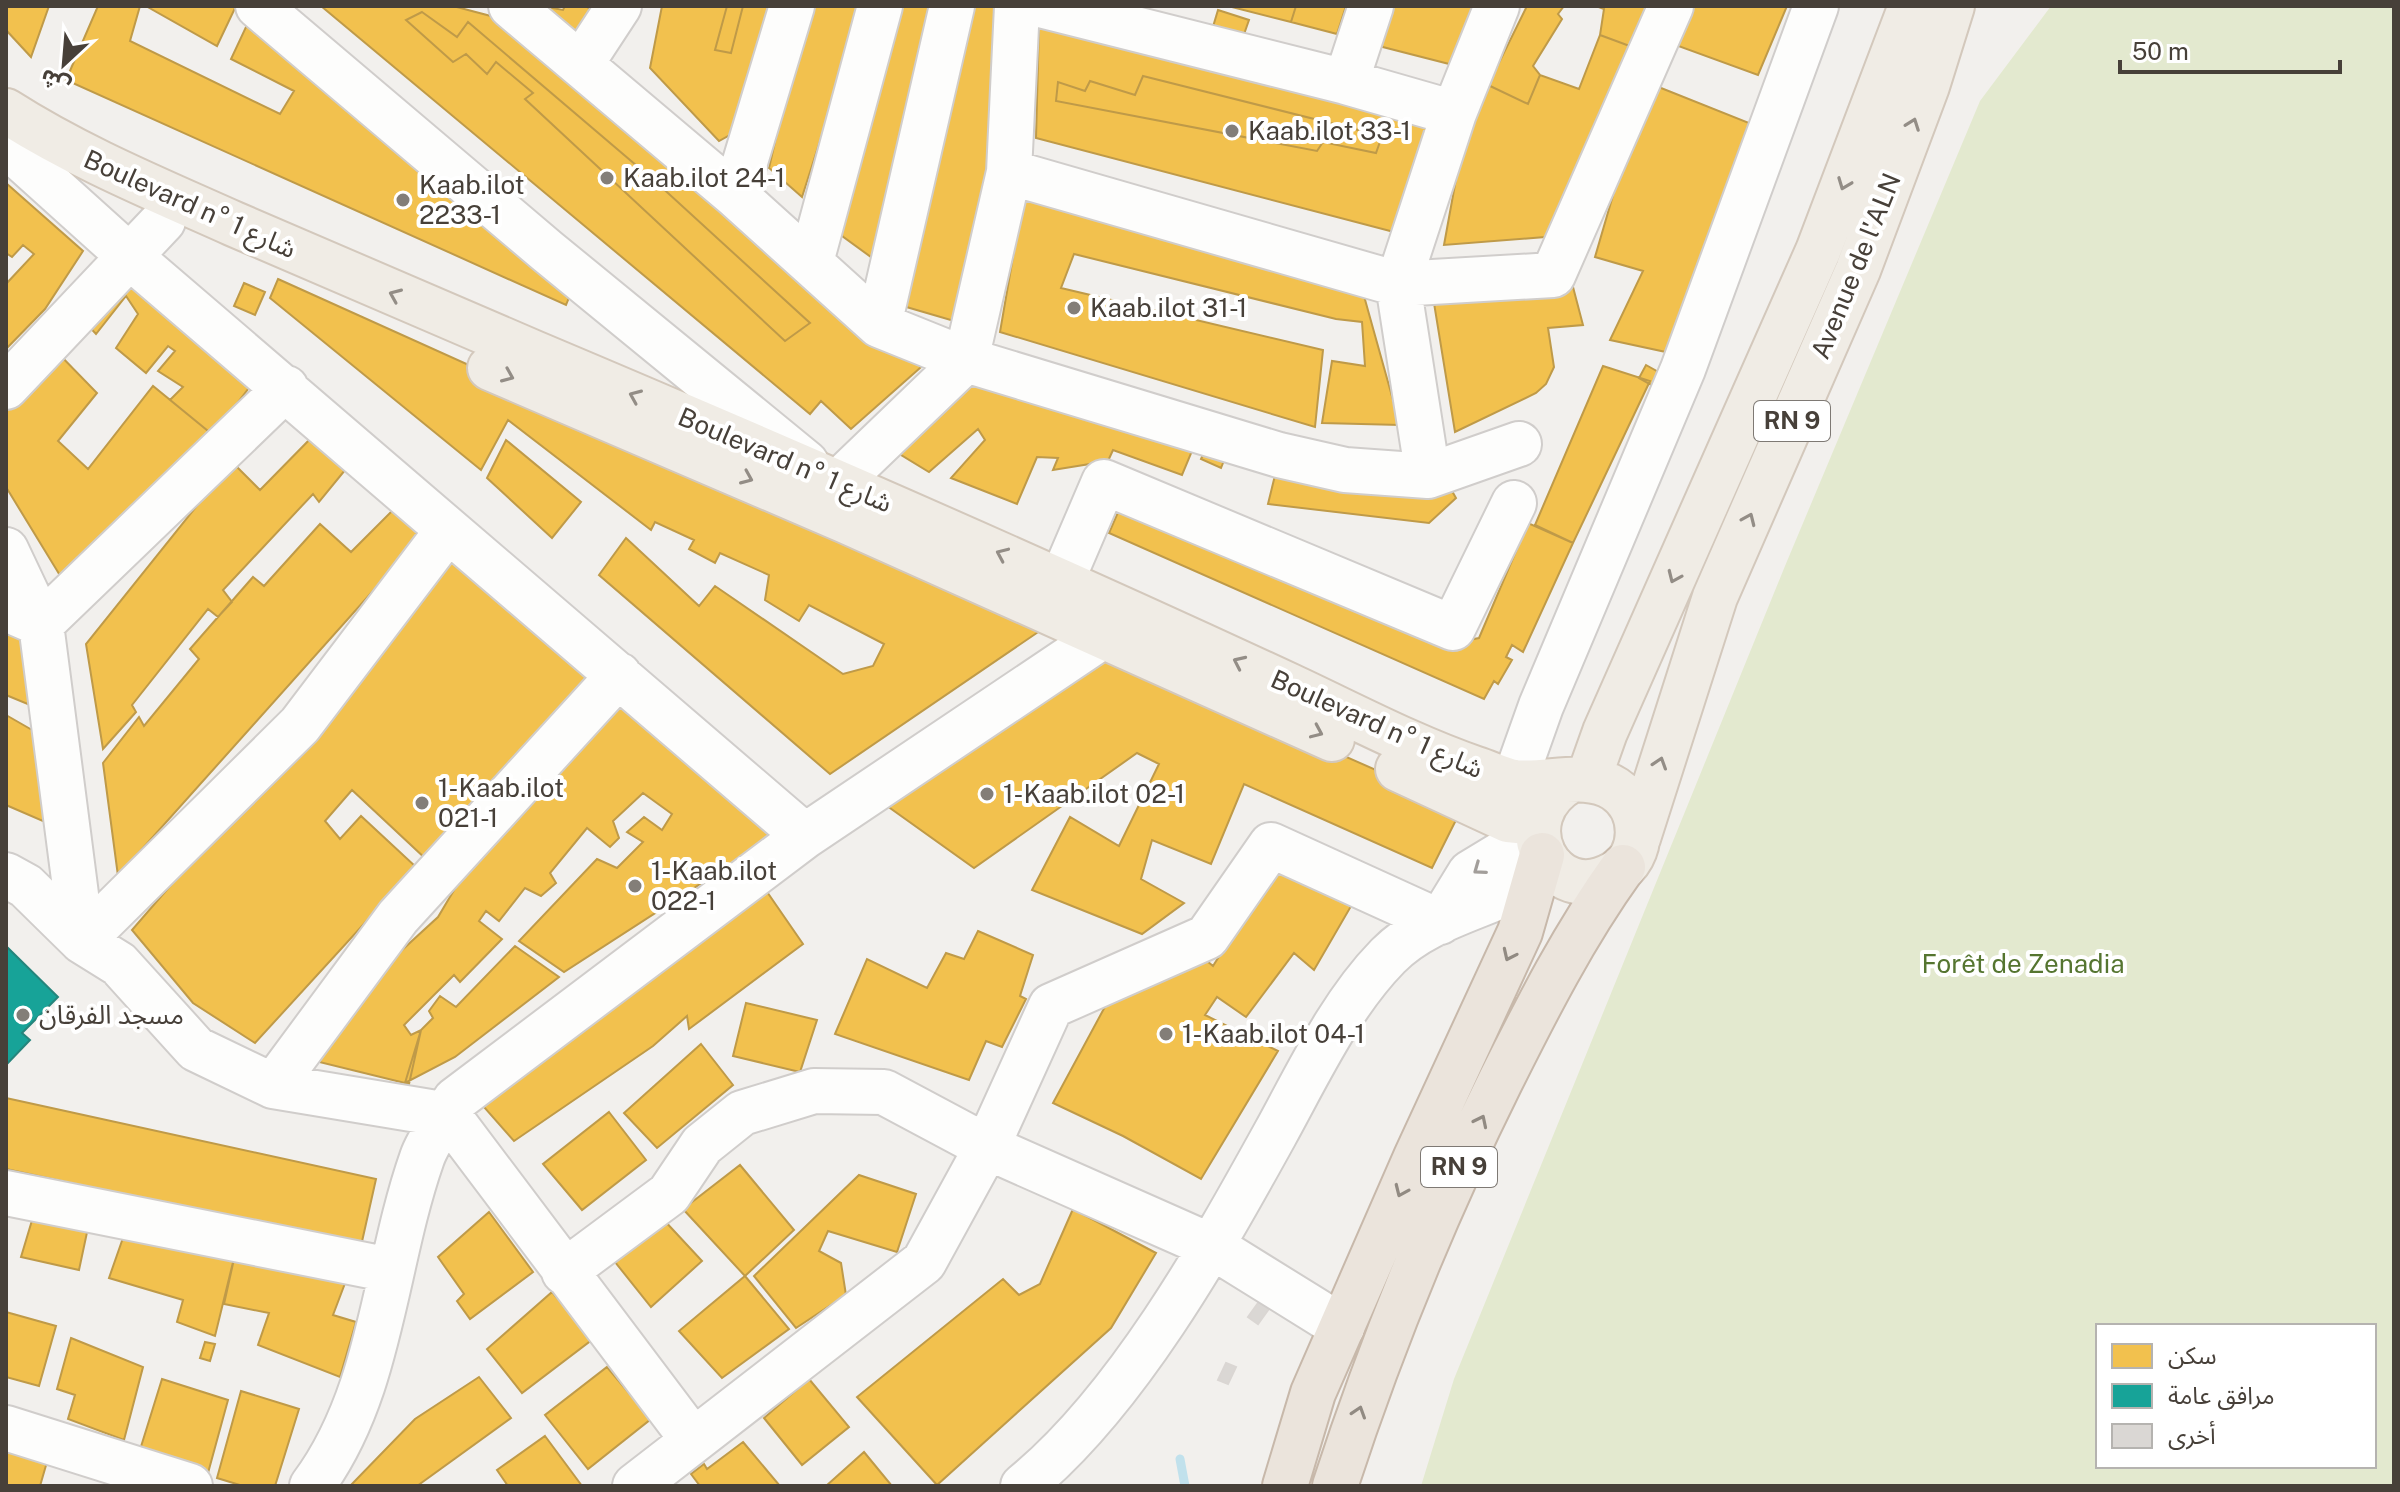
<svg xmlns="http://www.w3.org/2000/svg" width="2400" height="1492" viewBox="0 0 2400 1492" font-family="'Public Sans','Noto Sans Arabic',sans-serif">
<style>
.green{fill:#e3e9cf;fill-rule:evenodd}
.homes{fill:#f2c14e;stroke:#bf9a48;stroke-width:2}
.public{fill:#17a398;stroke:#25857c;stroke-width:2}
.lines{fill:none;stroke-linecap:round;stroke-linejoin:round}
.stream{stroke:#c1e1ec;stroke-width:9}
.building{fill:#dad7d4;stroke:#dad6d3;stroke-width:2}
.minor-casing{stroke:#d0cdcb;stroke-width:48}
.major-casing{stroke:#d3c8bc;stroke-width:48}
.highway-casing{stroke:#c7b8aa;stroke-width:48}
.minor{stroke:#fdfdfc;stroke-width:44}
.major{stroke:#f0ece5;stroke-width:44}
.highway{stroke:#ebe4dc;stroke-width:44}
.oneway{stroke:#938d86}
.oneway2{stroke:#a29e9a}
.oneway3{stroke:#918a82}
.poi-dot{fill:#837e78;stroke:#fff;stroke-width:3}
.labels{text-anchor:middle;stroke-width:8;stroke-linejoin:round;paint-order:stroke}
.shield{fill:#fff;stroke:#7e7974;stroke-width:2}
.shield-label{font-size:24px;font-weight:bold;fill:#474039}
.poi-label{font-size:26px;fill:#474039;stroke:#fff;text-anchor:start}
.street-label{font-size:26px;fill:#474039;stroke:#fff}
.park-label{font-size:26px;fill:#557530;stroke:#fff}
</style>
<rect width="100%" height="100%" fill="#f2f0ed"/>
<path class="green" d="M2051,6H2394V1486H1421L1454,1379L1785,566L1980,101ZM2098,1326H2374V1466H2098Z"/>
<path class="homes" d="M6,6H49L31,57L6,30Z
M98,6H140L130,41L280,114L294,91L231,59L253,12L574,285L566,305L66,80Z
M146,6H236L217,46Z
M321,6H453L502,19L929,360L851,429L821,401L810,414Z
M542,6L563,10L565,6H585L603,16L589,41L558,24Z
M662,6H777L737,131L719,141L650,68Z
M727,6H743L731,53L715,50Z
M806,6H859L838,85L802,197L769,168Z
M891,6H939L875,260L838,233Z
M971,6H1001L997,169L961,323L903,306Z
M1228,6H1296L1291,22Z
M1296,6H1346L1337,34L1291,22Z
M1384,6H1480L1457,66L1371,44Z
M1527,6H1564L1558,14L1562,19L1533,66L1540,75L1528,104L1488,85Z
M1596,6H1654L1635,48L1600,35L1604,9Z
M1682,6H1787L1758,75L1670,43Z
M1218,10L1249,20L1242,40L1212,30Z
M422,12L457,37L468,22L657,183L810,323L785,341L525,99L533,93L496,62L487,74L466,54L453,62L406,20Z
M1039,25L1430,123L1394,232L1036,138Z
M1600,35L1635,48L1545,237L1444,245L1462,146L1488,85L1528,104L1540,75L1579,89Z
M1143,76L1382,136L1376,153L1323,142L1317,151L1056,101L1058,82L1085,91L1090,81L1135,95Z
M1646,82L1749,123L1666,352L1610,340L1643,271L1595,257Z
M6,183L83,251L45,309L6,349V284L34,254L23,245L12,257L6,253Z
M1024,193L1364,296L1400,425L1322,423L1332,361L1365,366L1362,322L1336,319L1074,254L1061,288L1323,350L1315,427L1000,332Z
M129,266L258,376L213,435L170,400L183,387L158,371L175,351L168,346L146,373L116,348L138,314L126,296L96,334L82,319Z
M278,279L1047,626L830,774L599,575L626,538L699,606L715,586L843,674L873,666L884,644L809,605L799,621L765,600L769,575L720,553L715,563L689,549L694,540L655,522L651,530L508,420L481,470L270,298Z
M244,283L265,292L255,315L234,306Z
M1573,287L1583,325L1548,328L1554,367L1546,384L1536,393L1455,432L1433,297Z
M54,349L97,393L58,441L88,469L153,386L213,435L64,582L6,487V407Z
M1646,365L1669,378L1662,391L1639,378Z
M1603,366L1650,381L1573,543L1535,525Z
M972,376L1197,439L1182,475L1113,450L1108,461L1053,470L1058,458L1037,457L1017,504L951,478L985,440L978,429L929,472L893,450Z
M317,432L350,464L319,502L313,494L223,590L232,602L218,617L208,609L132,705L136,712L103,749L86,644L232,462L260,490Z
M506,440L581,502L552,538L487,478Z
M1208,444L1227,453L1221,468L1201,459Z
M1278,463L1448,484L1456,498L1429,523L1268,504Z
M1122,503L1452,643L1479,638L1528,523L1573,543L1523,652L1512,645L1506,657L1512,660L1498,684L1494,681L1484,699L1109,533Z
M397,506L423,535L118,876L103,763L139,717L144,726L199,659L190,649L253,577L264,586L320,524L351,552Z
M455,557L599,672L427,860L352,790L325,821L340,839L361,816L416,867L255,1043L193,1003L132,930Z
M6,623L27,632L30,705L6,695Z
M1104,650L1462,808L1432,868L1244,784L1211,864L1152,840L1141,879L1184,903L1142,934L1032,890L1070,817L1119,846L1159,764L1137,753L974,868L883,803Z
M623,692L779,833L564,972L519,941L597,859L617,868L643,842L627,832L644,817L662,830L672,814L643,793L613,821L619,838L610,847L587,828L550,873L556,883L541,896L525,888L499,921L486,911L479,921L502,939L460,982L454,975L404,1025L411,1035L421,1030L409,1084L307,1059L401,951L438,917L460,880Z
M6,715L46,738L52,825L6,805Z
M1279,861L1354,901L1314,970L1294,953L1246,1017L1217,997L1205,1015L1278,1051L1201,1179L1123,1136L1053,1103L1114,990L1195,951L1213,966Z
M763,886L803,944L689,1029L687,1016L653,1046L514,1141L476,1098Z
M978,931L1033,955L1020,996L1026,999L1002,1047L986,1041L969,1080L835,1034L867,959L927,988L946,953L964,959Z
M515,946L559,977L455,1057L405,1083L421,1030L433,1018L429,1011L440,996L456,1007Z
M746,1003L817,1020L800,1072L733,1056Z
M701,1044L733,1085L657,1148L624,1113Z
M6,1098L376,1179L361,1246L6,1169Z
M609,1112L646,1160L582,1210L543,1164Z
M740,1165L794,1230L745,1276L683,1209Z
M859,1175L916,1194L897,1252L828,1231L819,1251L841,1263L846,1295L796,1328L754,1276Z
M1073,1209L1156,1253L1111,1328L937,1485L857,1397L1003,1279L1019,1295L1040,1284Z
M489,1212L533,1272L470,1319L457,1301L464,1294L438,1257Z
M33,1217L89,1223L79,1270L21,1257Z
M662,1218L702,1261L651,1307L611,1257Z
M124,1235L236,1250L215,1336L177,1322L183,1300L109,1278Z
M236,1250L347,1278L333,1315L356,1322L340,1377L258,1345L269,1313L224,1304Z
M745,1276L789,1329L722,1378L679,1331Z
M552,1292L593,1339L522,1393L487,1349Z
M6,1312L56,1326L39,1386L6,1377Z
M71,1338L143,1367L124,1440L68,1419L75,1395L57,1389Z
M205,1342L215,1344L210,1361L200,1358Z
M607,1367L651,1419L588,1469L545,1415Z
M479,1377L511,1418L417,1486H350L415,1419Z
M162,1379L228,1400L208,1473L139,1453Z
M809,1379L849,1427L802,1465L764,1418Z
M241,1391L299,1409L275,1486H243L217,1478Z
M545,1436L582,1486H508L497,1470Z
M6,1442L49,1455L40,1486H6Z
M743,1442L780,1486H700L691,1474L704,1464L707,1469Z
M864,1452L892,1486H826Z"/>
<path class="public" d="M6,946L58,997L22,1033L30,1040L6,1065Z"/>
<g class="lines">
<path class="stream" d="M1180,1459L1185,1486"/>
</g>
<path class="building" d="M1261,1299L1271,1306L1258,1324L1248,1317Z
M1226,1363L1236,1367L1228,1384L1218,1380Z"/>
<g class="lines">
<g class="minor-casing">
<path id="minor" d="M258,6L547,251L806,463
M511,6L735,195L879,325L966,360L1279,455L1345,470L1428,476L1519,444
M1044,6L1346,82L1454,113
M581,64L619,6
M1346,82L1371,6
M6,145L128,255L805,836
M1009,172L1398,284L1553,275L1671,6
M735,195L792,6
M811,262L880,6
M879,325L952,6
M6,387L163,221
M1428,476L1398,284L1454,113L1497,6
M839,482L966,360L1009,172L1017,6
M6,550L41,624L82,941
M1062,580L1104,482L1453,628L1514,503
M18,614L41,624L286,388
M1514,782L1541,706L1683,369L1816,6
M6,875L26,886L82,941L119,964L196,1049L273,1086L448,1115L693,1440
M1440,922L1470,873L1536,833
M82,941L300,725L448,530
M273,1086L398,917L619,675
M6,1193L390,1270
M564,1272L669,1194L702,1145L742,1113L814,1091L884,1092L987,1147L1213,1247L1342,1327
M6,1428L190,1486
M312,1486C382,1392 384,1266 422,1158C429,1138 445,1119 455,1100L805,836L1103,636
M635,1486L924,1262L987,1147L1051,1006L1207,937L1271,845L1440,922
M1023,1486C1126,1402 1211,1250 1275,1134C1308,1074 1340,1005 1388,956C1432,911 1503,905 1553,868"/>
</g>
<g class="major-casing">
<path id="major" d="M6,111C78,157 156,189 234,224C334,268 434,311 534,353C788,460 1040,570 1290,686C1352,715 1412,747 1476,769C1489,773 1502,780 1515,782C1547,786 1586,770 1615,789C1645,809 1646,856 1614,874C1552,910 1503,818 1571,780
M490,368L846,521L1332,739
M1398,769L1508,820L1538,823
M1588,780L1605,732L1818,251L1911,6
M1638,838L1715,597L1858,270L1927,86L1952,6"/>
</g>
<g class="highway-casing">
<path id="highway" d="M1285,1486L1313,1393L1416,1157L1520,932L1542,855
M1335,1486C1380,1348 1435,1213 1500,1082C1537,1008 1574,935 1623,867"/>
</g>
<use href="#minor" class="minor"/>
<use href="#major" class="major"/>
<use href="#highway" class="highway"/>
</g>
<defs><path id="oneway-chevron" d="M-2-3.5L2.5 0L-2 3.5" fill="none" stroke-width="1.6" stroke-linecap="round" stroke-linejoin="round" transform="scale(2)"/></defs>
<g class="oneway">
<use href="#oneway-chevron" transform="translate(1913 124) rotate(-70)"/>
<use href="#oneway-chevron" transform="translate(1844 184) rotate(111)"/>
<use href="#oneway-chevron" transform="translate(395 295) rotate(-157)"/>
<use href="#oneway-chevron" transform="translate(508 376) rotate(23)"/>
<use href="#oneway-chevron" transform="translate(635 396) rotate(-157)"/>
<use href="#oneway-chevron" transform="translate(747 478) rotate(23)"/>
<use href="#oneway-chevron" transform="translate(1749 519) rotate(-66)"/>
<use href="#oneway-chevron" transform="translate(1002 554) rotate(-156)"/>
<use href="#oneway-chevron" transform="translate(1674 577) rotate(114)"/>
<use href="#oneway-chevron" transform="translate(1239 662) rotate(-155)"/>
<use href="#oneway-chevron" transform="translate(1317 732) rotate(24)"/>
<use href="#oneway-chevron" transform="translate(1660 763) rotate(-72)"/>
</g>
<use class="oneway2" href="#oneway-chevron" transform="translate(1479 869) rotate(144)"/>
<g class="oneway3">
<use href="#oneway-chevron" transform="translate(1509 955) rotate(115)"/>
<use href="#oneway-chevron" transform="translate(1481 1121) rotate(-64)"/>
<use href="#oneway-chevron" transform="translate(1401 1191) rotate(114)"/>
<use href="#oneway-chevron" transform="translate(1359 1412) rotate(-72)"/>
</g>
<g class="poi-dot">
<circle cx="1232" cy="131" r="8"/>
<circle cx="607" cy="178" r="8"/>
<circle cx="403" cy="200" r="8"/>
<circle cx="1074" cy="308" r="8"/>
<circle cx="987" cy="794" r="8"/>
<circle cx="422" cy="803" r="8"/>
<circle cx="635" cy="886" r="8"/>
<circle cx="23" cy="1015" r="8"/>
<circle cx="1166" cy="1034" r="8"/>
</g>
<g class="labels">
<g class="shield">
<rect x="1754" y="401" width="76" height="40" rx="6"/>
<rect x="1421" y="1147" width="76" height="40" rx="6"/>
</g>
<g class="shield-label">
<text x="1792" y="429">RN 9</text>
<text x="1459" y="1175">RN 9</text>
</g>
<g class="poi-label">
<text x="1248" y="140">Kaab.ilot 33-1</text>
<text x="623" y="187">Kaab.ilot 24-1</text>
<text x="419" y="194">Kaab.ilot<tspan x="419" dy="30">2233-1</tspan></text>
<text x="1090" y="317">Kaab.ilot 31-1</text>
<text x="438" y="797">1-Kaab.ilot<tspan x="438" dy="30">021-1</tspan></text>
<text x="1003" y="803">1-Kaab.ilot 02-1</text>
<text x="651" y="880">1-Kaab.ilot<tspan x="651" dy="30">022-1</tspan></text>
<text x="39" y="1024">مسجد الفرقان</text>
<text x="1182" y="1043">1-Kaab.ilot 04-1</text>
</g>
<g class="street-label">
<text transform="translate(190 204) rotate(24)" y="9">Boulevard n° شارع 1</text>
<text transform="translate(1856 266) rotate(-68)" y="9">Avenue de l'ALN</text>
<text transform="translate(785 460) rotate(23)" y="9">Boulevard n° شارع 1</text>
<text transform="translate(1377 724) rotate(24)" y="9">Boulevard n° شارع 1</text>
</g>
<g class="park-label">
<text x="2023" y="973">Forêt de Zenadia</text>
</g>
</g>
<rect width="2400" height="1492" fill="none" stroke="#474039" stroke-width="16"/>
<rect x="2096" y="1324" width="280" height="144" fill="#ffffff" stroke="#b5b3b0" stroke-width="2"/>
<rect x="2112" y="1344" width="40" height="24" fill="#f2c14e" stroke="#b5b3b0" stroke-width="2"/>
<text x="2168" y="1364" font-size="24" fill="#474039">سكن</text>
<rect x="2112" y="1384" width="40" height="24" fill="#17a398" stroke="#b5b3b0" stroke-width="2"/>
<text x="2168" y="1404" font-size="24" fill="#474039">مرافق عامة</text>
<rect x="2112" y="1424" width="40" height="24" fill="#dad7d4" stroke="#b5b3b0" stroke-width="2"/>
<text x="2168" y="1444" font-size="24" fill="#474039">أخرى</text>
<g transform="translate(64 64) rotate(206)" stroke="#ffffff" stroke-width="6" paint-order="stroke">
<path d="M0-6L14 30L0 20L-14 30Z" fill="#474039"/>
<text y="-12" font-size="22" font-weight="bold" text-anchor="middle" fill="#474039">ش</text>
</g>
<path d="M2120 60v12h220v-12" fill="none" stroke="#474039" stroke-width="4"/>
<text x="2132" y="60" font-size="24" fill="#474039" stroke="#ffffff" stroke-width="6" paint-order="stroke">50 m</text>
</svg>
